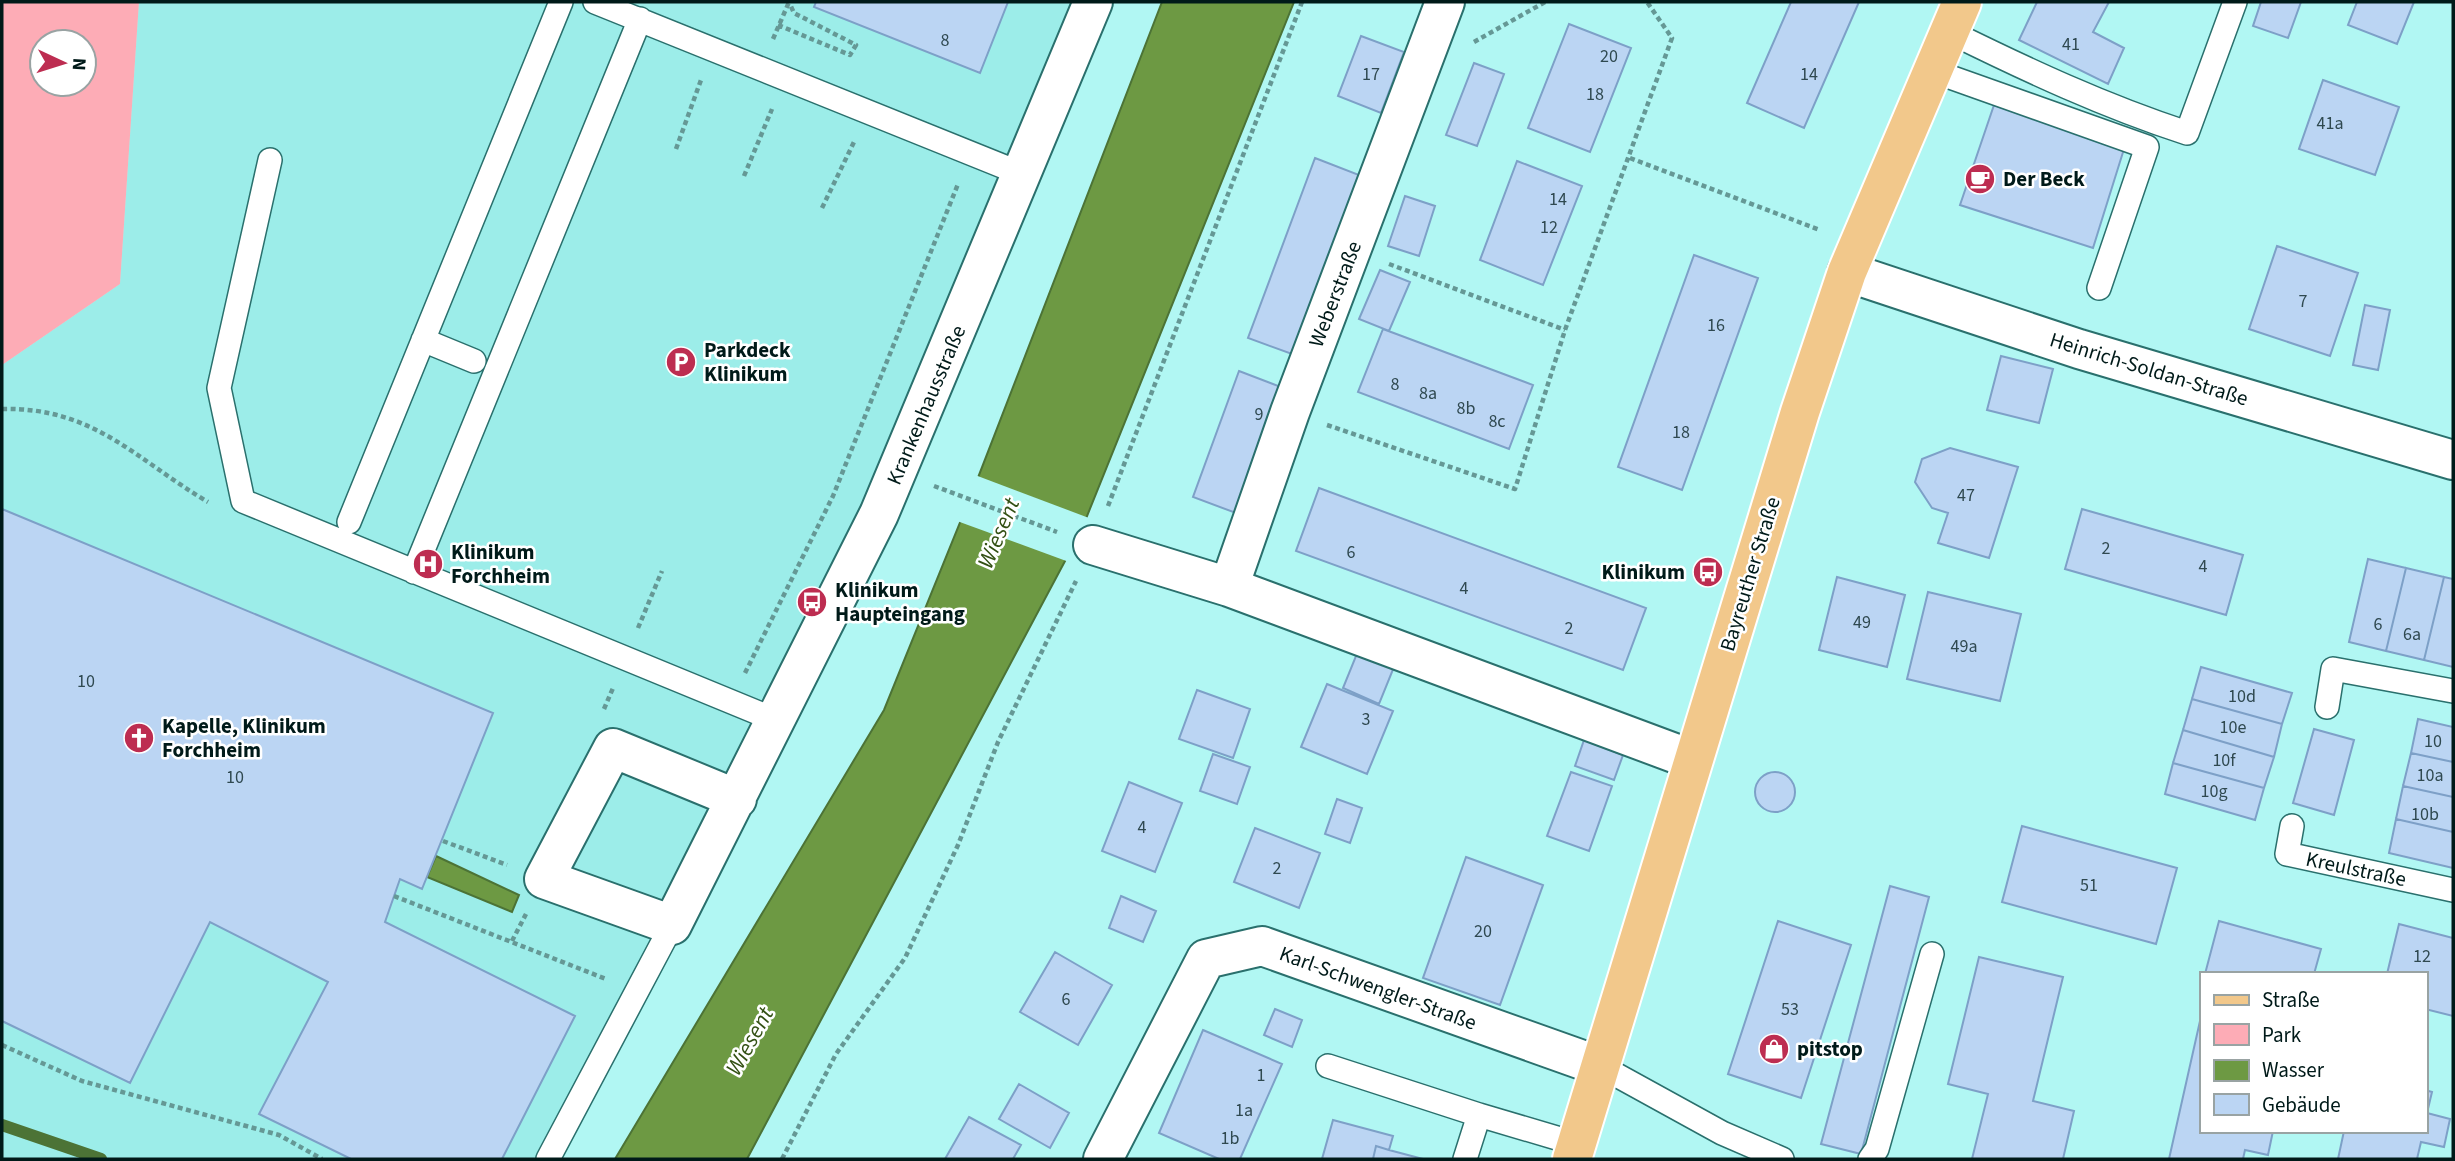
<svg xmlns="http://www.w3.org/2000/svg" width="2455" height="1161" viewBox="0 0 2455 1161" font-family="'Source Sans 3',sans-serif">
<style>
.built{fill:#9cede9}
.green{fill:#fdacb6;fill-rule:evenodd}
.water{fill:#6d9943;stroke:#4c7336;stroke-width:2}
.pier{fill:#b1f7f3}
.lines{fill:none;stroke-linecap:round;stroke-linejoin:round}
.stream{stroke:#4c7336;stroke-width:12}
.building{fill:#bbd5f3;stroke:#7da0c7;stroke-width:2}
.service-casing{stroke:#2a706d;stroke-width:26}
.minor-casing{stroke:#2a706d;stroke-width:42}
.primary-casing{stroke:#fff;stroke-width:42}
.path{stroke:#659895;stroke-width:4.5;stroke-dasharray:5 3.5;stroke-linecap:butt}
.service{stroke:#fff;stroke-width:23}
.minor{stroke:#fff;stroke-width:38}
.primary{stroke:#f2c88b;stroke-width:38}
.labels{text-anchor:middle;stroke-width:5;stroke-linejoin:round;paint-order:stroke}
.number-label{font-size:18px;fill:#2f4950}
.poi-label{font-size:21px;font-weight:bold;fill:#001a19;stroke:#fff;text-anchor:start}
.street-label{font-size:21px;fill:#001a19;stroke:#fff}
.water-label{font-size:23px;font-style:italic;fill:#335014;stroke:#fff}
</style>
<rect width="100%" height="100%" fill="#b1f7f3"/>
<path class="built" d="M139,2H1074L901,440L558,1159H2V365L120,284Z"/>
<path class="green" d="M2,2H139L120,284L2,365ZM42,42H84V84H42Z"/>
<path class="water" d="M1162,2H1294L1081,531L747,1159H615L884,710L974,488Z
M436,856L519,895L512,912L427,877Z"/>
<path class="pier" d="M975,475L1089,518L1069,562L957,521Z"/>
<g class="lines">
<path class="stream" d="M2,1125L101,1159"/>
</g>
<path class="building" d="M816,2H1008L980,73L814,7Z
M1791,2H1859L1804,128L1747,103Z
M2037,2H2109L2093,32L2124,48L2108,84L2019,40Z
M2261,2H2301L2288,38L2253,26Z
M2357,2H2414L2397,44L2348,25Z
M1569,24L1631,48L1590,152L1528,128Z
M1361,36L1404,52L1381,113L1338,96Z
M1474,63L1504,74L1477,146L1446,135Z
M2323,80L2399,107L2375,175L2299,149Z
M1994,105L2124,149L2093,248L1960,205Z
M1315,158L1359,175L1292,354L1248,338Z
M1517,161L1582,186L1543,285L1480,260Z
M1405,196L1435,206L1419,256L1388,246Z
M2277,246L2358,273L2330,356L2249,329Z
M1694,255L1758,278L1682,490L1618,467Z
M1380,270L1410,282L1389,331L1359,319Z
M2365,305L2390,310L2378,370L2353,365Z
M1383,329L1533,385L1509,449L1358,392Z
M2001,356L2053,369L2039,423L1987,410Z
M1239,371L1281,387L1236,513L1193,497Z
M1950,448L2018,467L1989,558L1938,543L1948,513L1932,508L1915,482L1922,459Z
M1319,488L1646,608L1623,670L1296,551Z
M2,509L493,713L422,889L400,879L385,922L575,1016L502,1159H351L259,1114L328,982L210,922L130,1083L2,1021Z
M2082,509L2243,555L2226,615L2065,569Z
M2368,559L2406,568L2386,651L2349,642Z
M2406,568L2444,577L2424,660L2386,651Z
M1837,577L1905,595L1887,667L1819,650Z
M2444,577L2453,579V667L2424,660Z
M1928,592L2021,614L2000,701L1907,679Z
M1358,651L1394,667L1379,704L1343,688Z
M2201,667L2292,693L2282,724L2192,699Z
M1327,684L1393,711L1367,774L1301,747Z
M1197,690L1250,709L1233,758L1179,739Z
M2192,699L2282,724L2274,757L2183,730Z
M2418,719L2453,727V762L2411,753Z
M2314,729L2354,740L2334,815L2293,803Z
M2183,730L2274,757L2264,788L2173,763Z
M1584,740L1623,755L1614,780L1575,766Z
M2411,753L2453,762V797L2403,786Z
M1213,754L1250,767L1237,804L1200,791Z
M2173,763L2264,788L2255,820L2165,794Z
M1755 792a20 20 0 1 1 40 0a20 20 0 1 1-40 0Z
M1571,772L1612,786L1589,851L1547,836Z
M1129,782L1182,803L1155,872L1102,851Z
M2403,786L2453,797V832L2396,819Z
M1337,799L1362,808L1350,843L1325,834Z
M2396,819L2453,832V868L2389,853Z
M2022,826L2177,868L2156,944L2002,902Z
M1255,828L1320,853L1299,908L1234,882Z
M1466,857L1543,885L1500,1005L1423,978Z
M1890,886L1929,897L1861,1154L1821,1144Z
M1121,896L1156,911L1143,942L1109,928Z
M1778,921L1851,945L1801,1098L1728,1074Z
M2219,921L2321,949L2314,974H2205Z
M2399,924L2453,938V1016L2425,1009V974H2387Z
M1055,952L1112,985L1078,1045L1020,1012Z
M1979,957L2063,977L2033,1101L2074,1111L2063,1159H1972L1988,1094L1948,1084Z
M1275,1009L1302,1020L1292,1047L1264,1035Z
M2200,1021L2201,1131H2273L2268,1155L2245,1150L2243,1159H2169Z
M1203,1030L1282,1064L1240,1159H1219L1159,1133Z
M1019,1084L1069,1113L1050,1148L999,1119Z
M2425,1090L2432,1092L2427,1113L2450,1119L2444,1147L2421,1142L2417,1159H2338L2344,1131H2425Z
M969,1117L1021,1145L1013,1159H945Z
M1333,1120L1393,1136L1389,1150L1376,1146L1373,1159H1322Z
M1376,1146L1389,1150L1423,1159H1373Z"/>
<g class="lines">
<g class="service-casing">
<path id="service" d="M595,2L1022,174
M1950,32C2027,70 2104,106 2187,133L2235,2
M1933,71L2147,147L2099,288
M270,160L219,388L243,501L778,721
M423,340L474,361
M349,522L561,2
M414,572L640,19
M2327,707L2333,669L2453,691
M2292,826L2287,854L2453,890
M1328,1066L1479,1115
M1602,1067L1722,1133L1782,1159
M548,1159L672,925
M1465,1159L1479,1115L1577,1144
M1870,1159L1877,1149L1932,954"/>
</g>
<g class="minor-casing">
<path id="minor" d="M1847,272L2079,349L2453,460
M1093,545L1229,587L1693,760
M1229,587L1290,412L1445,2
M737,799L613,748L544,879L672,925L879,514L1093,2
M1103,1159L1206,959L1262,946L1602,1067"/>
</g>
<g class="primary-casing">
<path id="primary" d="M1572,1159L1800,412L1847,272L1962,2"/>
</g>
<path class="path" d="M778,25L850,55L856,45L794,13L789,2
M773,39L789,2
M1474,42L1545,2
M676,149L701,80
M1630,158L1820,230
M744,176L772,109
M822,208L854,142
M1389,264L1565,330
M2,409C94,407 135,459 208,502
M1327,425L1515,489L1565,330L1672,38L1647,2
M934,486L1057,532
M1108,506L1302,2
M1700,570L1708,572
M638,628L662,571
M745,673L833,496L958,184
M604,709L613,688
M443,841L507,865
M394,896L606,979
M512,941L526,914
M2,1045L82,1081L279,1135L322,1159
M782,1159L836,1054L905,958L958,845L998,742L1076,581"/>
<use href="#service" class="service"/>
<use href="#minor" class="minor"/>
<use href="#primary" class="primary"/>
</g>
<defs>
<g id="cafe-disc" transform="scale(1.575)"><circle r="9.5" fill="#bd2d51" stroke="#fff"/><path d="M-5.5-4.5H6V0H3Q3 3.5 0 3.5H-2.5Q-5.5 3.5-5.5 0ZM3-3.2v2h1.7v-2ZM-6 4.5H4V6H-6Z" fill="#fff"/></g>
<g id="parking-disc" transform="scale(1.575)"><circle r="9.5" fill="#bd2d51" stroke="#fff"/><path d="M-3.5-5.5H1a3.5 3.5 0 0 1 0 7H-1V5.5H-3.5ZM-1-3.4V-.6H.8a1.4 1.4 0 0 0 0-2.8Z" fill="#fff"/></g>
<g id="hospital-disc" transform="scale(1.575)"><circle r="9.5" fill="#bd2d51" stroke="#fff"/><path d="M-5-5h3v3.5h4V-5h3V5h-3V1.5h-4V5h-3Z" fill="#fff"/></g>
<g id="bus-disc" transform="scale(1.575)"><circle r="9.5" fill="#bd2d51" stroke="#fff"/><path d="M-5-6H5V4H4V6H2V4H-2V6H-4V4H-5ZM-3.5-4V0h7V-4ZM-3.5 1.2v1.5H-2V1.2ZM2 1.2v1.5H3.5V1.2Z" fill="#fff"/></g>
<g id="church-disc" transform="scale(1.575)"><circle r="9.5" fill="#bd2d51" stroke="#fff"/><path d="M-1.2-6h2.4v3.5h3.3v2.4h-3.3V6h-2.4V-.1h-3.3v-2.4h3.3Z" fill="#fff"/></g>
<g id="shop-disc" transform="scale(1.575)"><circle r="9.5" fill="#bd2d51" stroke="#fff"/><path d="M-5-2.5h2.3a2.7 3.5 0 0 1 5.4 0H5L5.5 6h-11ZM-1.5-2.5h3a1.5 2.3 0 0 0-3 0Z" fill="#fff"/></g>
</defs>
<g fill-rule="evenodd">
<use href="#cafe-disc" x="1980" y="179"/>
<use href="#parking-disc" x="681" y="362"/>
<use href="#hospital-disc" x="428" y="564"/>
<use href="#bus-disc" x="1708" y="572"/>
<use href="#bus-disc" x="812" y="602"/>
<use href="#church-disc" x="139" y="738"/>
<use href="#shop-disc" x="1774" y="1049"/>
</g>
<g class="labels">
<g class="number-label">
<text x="945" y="46">8</text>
<text x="2071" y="50">41</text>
<text x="1609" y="62">20</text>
<text x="1371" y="80">17</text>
<text x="1809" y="80">14</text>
<text x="1595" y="100">18</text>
<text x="2330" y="129">41a</text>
<text x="1558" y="205">14</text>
<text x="1549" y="233">12</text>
<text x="2303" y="307">7</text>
<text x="1716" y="331">16</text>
<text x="1395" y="390">8</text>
<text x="1428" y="399">8a</text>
<text x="1466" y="414">8b</text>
<text x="1259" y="420">9</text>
<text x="1497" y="427">8c</text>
<text x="1681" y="438">18</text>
<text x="1966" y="501">47</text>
<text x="2106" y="554">2</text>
<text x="1351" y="558">6</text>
<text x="2203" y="572">4</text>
<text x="1464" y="594">4</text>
<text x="1862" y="628">49</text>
<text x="2378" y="630">6</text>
<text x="1569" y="634">2</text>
<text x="2412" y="640">6a</text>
<text x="1964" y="652">49a</text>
<text x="86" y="687">10</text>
<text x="2242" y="702">10d</text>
<text x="1366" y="725">3</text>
<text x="2233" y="733">10e</text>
<text x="2433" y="747">10</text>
<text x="2224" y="766">10f</text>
<text x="2430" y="781">10a</text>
<text x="235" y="783">10</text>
<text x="2214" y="797">10g</text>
<text x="2425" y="820">10b</text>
<text x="1142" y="833">4</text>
<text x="1277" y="874">2</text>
<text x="2089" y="891">51</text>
<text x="1483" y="937">20</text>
<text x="2422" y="962">12</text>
<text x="1066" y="1005">6</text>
<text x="1790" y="1015">53</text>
<text x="1261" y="1081">1</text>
<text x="1244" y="1116">1a</text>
<text x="1230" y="1144">1b</text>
</g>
<g class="poi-label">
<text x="2003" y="186">Der Beck</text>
<text x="704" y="357">Parkdeck<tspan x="704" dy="24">Klinikum</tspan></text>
<text x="451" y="559">Klinikum<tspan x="451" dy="24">Forchheim</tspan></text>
<text x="1685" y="579" text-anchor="end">Klinikum</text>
<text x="835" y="597">Klinikum<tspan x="835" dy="24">Haupteingang</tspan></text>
<text x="162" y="733">Kapelle, Klinikum<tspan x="162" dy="24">Forchheim</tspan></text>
<text x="1797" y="1056">pitstop</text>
</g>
<g class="street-label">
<text transform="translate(1335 294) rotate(-69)" y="7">Weberstraße</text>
<text transform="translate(2149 369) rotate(17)" y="7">Heinrich-Soldan-Straße</text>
<text transform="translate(926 405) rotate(-67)" y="7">Krankenhausstraße</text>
<text transform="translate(1750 574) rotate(-73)" y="7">Bayreuther Straße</text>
<text transform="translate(2356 869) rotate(12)" y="7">Kreulstraße</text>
<text transform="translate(1378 988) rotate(20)" y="7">Karl-Schwengler-Straße</text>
</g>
<g class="water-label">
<text transform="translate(998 533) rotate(-67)" y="8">Wiesent</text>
<text transform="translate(749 1041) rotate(-61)" y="8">Wiesent</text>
</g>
</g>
<rect width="2455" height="1161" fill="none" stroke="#001a19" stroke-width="7"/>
<rect x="2200" y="972" width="228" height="161" fill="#ffffff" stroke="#99a3a3" stroke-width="2"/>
<rect x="2214" y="995" width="35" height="10" fill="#f2c88b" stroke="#99a3a3" stroke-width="2"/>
<text x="2262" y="1007" font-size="21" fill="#001a19">Straße</text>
<rect x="2214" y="1024" width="35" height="21" fill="#fdacb6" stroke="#99a3a3" stroke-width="2"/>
<text x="2262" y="1042" font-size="21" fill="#001a19">Park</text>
<rect x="2214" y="1060" width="35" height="21" fill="#6d9943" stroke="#99a3a3" stroke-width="2"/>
<text x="2262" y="1077" font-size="21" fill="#001a19">Wasser</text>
<rect x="2214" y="1094" width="35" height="21" fill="#bbd5f3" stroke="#99a3a3" stroke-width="2"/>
<text x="2262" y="1112" font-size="21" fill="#001a19">Gebäude</text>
<g transform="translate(63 63) rotate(94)"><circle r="33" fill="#ffffff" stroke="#99a3a3" stroke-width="2"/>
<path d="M0-5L12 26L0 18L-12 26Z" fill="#bd2d51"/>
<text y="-10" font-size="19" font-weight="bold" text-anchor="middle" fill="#001a19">N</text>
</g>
</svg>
